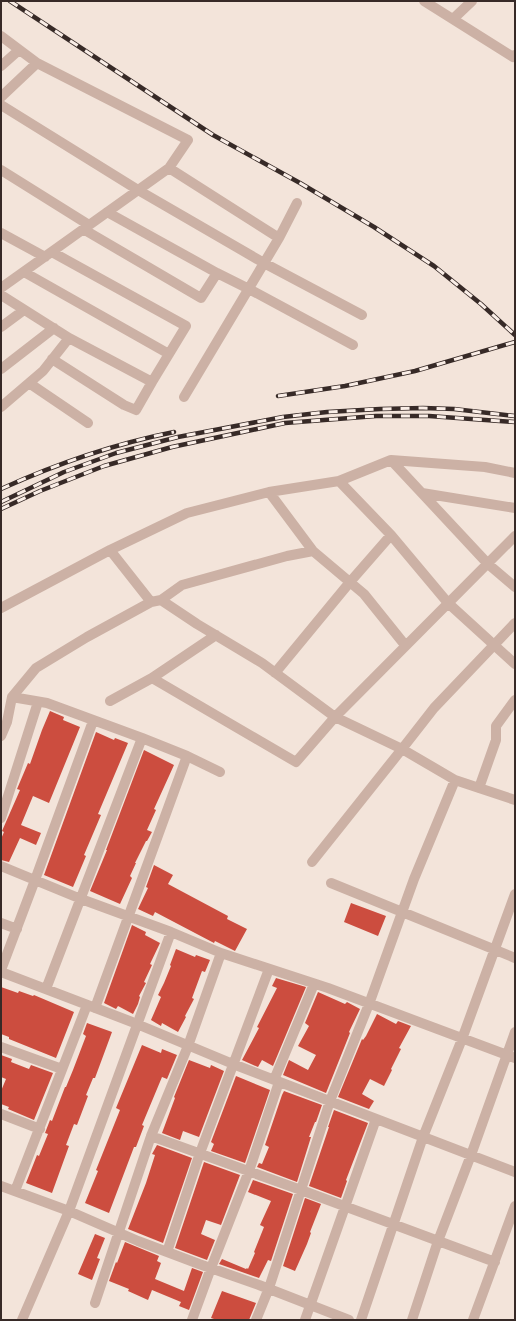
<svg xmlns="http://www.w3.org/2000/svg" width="516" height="1321" viewBox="0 0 516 1321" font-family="Helvetica,sans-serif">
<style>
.building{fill:#cc4d3f}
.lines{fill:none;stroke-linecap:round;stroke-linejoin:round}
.minor{stroke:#ccb1a5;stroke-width:10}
.rail-casing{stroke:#372a27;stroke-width:4.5}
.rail{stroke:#faeee7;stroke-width:3;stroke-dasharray:9;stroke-linecap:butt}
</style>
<rect width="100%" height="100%" fill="#f3e4da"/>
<path class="building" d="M50,711L64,717L63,720L80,727L49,803L33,796L21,825L41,833L36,845L20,838L9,862L1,860V839L4,832L2,831L20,790L17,789L28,763L30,764L42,730Z
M96,732L114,740L115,738L128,743L98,814L101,815L84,855L86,856L73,887L44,875Z
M144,750L174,765L154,809L156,810L147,830L152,832L147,841H146L135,863H136L130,876L132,878L120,904L90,891L107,850H106Z
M154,865L173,875L168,884L228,916L227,919L247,929L235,951L215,941L214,943L155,912L153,916L138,909L148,888L146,887Z
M351,903L386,916L378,936L344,922Z
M132,925L146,932L145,935L160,943L150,964L152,965L144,982L146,983L139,996L140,997L138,1004L133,1014L118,1006L116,1009L104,1003Z
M176,949L195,957L196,955L210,960L205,972L202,971L192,998L194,999L185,1016L186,1017L178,1032L162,1023L161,1026L151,1020L161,997L158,995L164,983L171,966L170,965Z
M276,978L306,987L273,1066L262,1060L258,1067L242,1060L259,1028L257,1027L277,988L272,986Z
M1,987L18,993L19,991L33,996L34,995L74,1012L56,1058L9,1039V1037L1,1034Z
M318,992L345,1004L347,1002L360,1009L349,1032L350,1033L326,1093L283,1075L289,1060L308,1070L316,1055L298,1046L309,1026L305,1023Z
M377,1014L396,1024L398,1021L411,1026L399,1048L401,1049L391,1069L392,1070L384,1086L370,1079L362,1094L374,1101L369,1109L338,1097L362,1039L363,1040L366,1036Z
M87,1023L112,1032L95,1078H93L86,1095L88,1096L77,1125L74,1124L66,1145L69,1146L52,1193L26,1183L37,1155L39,1156L48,1134L45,1133L50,1120L52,1121L65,1087H66L73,1070L86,1036L83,1034Z
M142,1045L161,1053L162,1049L177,1055L167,1079L162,1077L142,1125L144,1126L136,1147H134L109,1213L85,1203L98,1171L96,1170L120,1110L116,1108Z
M1,1055L12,1059L11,1062L29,1069L31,1065L53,1073L34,1120L8,1109L9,1107L1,1104V1091L6,1079L1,1077Z
M189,1060L210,1068L211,1065L224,1071L199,1137L183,1131L180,1140L162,1133L175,1098L174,1097Z
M236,1076L270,1090L245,1163L211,1151L214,1144L211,1142Z
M284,1091L322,1105L316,1122H315L309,1137H311L297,1182L257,1167L259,1163L262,1164L269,1147L265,1145L282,1095Z
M334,1110L368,1123L346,1180L347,1181L341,1198L309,1186L329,1127H328Z
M157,1145L192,1158L163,1243L128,1229L146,1183L155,1155L152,1154Z
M204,1162L240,1175L221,1225L206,1220L201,1234L215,1240L207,1260L175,1248Z
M253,1180L293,1194L271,1261L268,1260L259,1278L219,1264L222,1259L246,1269L247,1268L248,1269L255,1253L254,1252L264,1227L260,1225L271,1201L248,1192Z
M305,1198L321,1204L310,1232L311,1233L307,1244L295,1271L283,1266Z
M95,1234L105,1238L97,1258L100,1259L92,1280L78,1274Z
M125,1242L159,1256L157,1261L161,1263L155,1279L184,1291L192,1268L203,1272L189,1310L179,1306L181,1302L152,1290L148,1300L128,1291L129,1289L109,1281L116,1262L117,1263Z
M222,1291L256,1303L249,1320H217L211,1318Z"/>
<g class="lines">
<path class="minor" d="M424,1L513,57L515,55
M453,19L472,1
M1,36L37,63
M1,66L19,50
M1,97L37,63L188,140L169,168
M1,105L138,190L264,263L362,315
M1,170L89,225
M107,212L217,273L249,289L353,345
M83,229L201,298L217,273
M1,233L45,257
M279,238L297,203
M52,252L186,326L152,382
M24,272L169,354
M1,288L169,168L279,238L184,397
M1,295L69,338L43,371L1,407
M1,327L24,310
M52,359L124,405L136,410L152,382L69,338
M1,369L54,328
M29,383L88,423
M391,460L488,564L515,587
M339,481L391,460L485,467L515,473
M269,492L313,551
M422,493L515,508
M110,550L187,513L269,492L339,481L391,535L448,603L515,664
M161,600L197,624L262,663L335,717L402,749L455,780L515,800
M1,608L110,550L151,602
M275,673L350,582L391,535
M152,678L296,762L335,717L515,536
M12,697L47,703L142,738L187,756L95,1008
M110,701L152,678L216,635
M1,736L7,722L12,697L36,668L87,637L151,602L161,600L182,585L287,556L313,551L364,594L405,645
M187,756L220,772
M479,788L496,740V726L515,700
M1,818L38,702
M312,862L402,749L434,708L515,623
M1,866L81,899L171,932L221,953L328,988L515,1058
M331,883L515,958
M1,923L17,929
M1,970L35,880L93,721
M1,972L132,1022L233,1064L515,1172
M46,989L142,738
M1,1047L62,1069
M274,1080L314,984
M1,1114L40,1129
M151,1136L301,1190L495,1262
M1,1186L69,1211L138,1241L199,1264L259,1285L349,1320
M15,1191L87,1005
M167,1252L200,1153L269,969
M95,1303L151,1136L188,1046L221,953
M22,1320L69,1211L171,932
M192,1320L211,1268L249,1171L279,1082
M256,1320L269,1288L330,1101L369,1004L414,879L455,780
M305,1320L376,1119
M361,1320L423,1137L462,1039L515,894
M412,1320L438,1241L471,1155L515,1032
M473,1320L515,1206"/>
<g class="rail-casing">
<path id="rail" d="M10,1L213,135L300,183L374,227L434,266L481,304L515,335
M278,396L345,386L415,371L515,342
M1,489C56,464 114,444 174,432
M1,502L64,472L116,453L178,437L283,417L327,412L380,409L423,408L454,409L515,416
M1,509L40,491L104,466L172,447L285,423L376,416H429L515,422"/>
</g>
<use href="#rail" class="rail"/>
</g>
<rect width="516" height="1321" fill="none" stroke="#372a27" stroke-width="4"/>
</svg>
